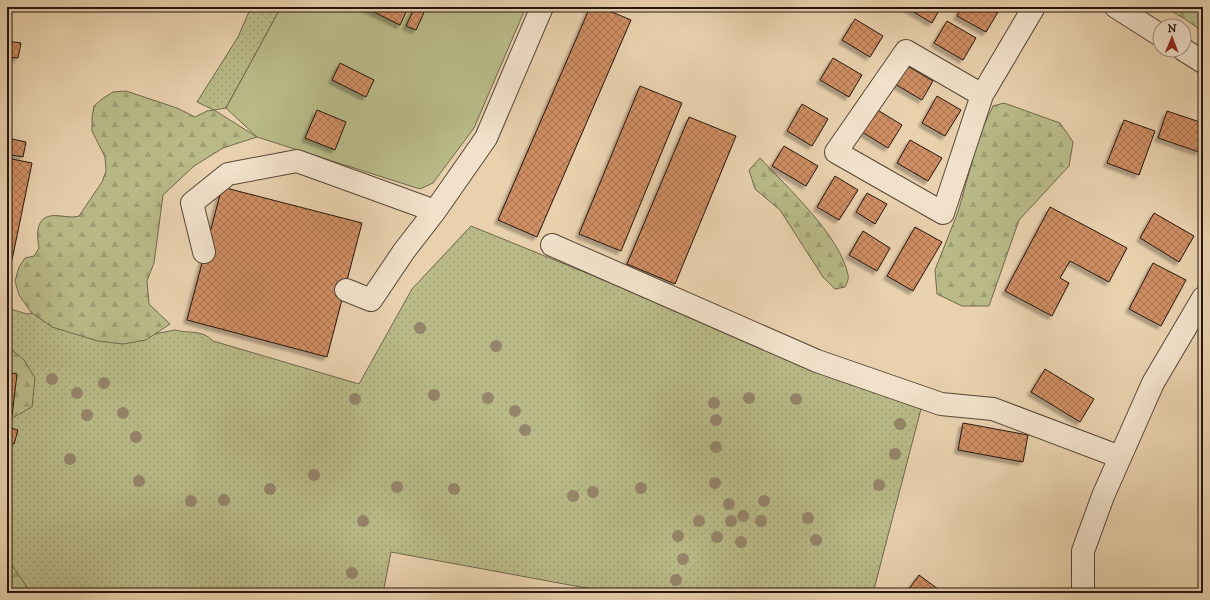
<svg xmlns="http://www.w3.org/2000/svg" width="1210" height="600" viewBox="0 0 1210 600" font-family="'IM FELL DW Pica',serif">
<style>
.grass{fill:url(#grass-dots);stroke:#6f684c}
.forest{fill:url(#forest-firs);stroke:#6f684c}
.garden{fill:#b9ba88;stroke:#6f684c}
.building{fill:url(#building-cross-hatch);stroke:#25160f;filter:url(#shadow)}
.lines{fill:none;stroke-linecap:round;stroke-linejoin:round}
.minor-casing{stroke:#564537;stroke-width:24}
.minor{stroke:#f1e1ca;stroke-width:22}
.tree{fill:#95856a}
</style>
<defs>
<pattern id="grass-dots" width="8" height="8" patternUnits="userSpaceOnUse"><rect width="8" height="8" fill="#b9ba88"/><path d="M2 2h.1M6 6h.1" fill="none" stroke="#9f9f74" stroke-width="1.8" stroke-linecap="round"/></pattern>
<pattern id="forest-firs" width="22" height="20" patternUnits="userSpaceOnUse"><rect width="22" height="20" fill="#b9ba88"/><path d="M5 1l3.5 6h-7zM16 11l3.5 6h-7z" fill="#9f9f74"/></pattern>
<pattern id="building-cross-hatch" width="8" height="8" patternUnits="userSpaceOnUse"><rect width="8" height="8" fill="#cf8e63"/><path d="M0 0l8 8M0 8l8-8" fill="none" stroke="#a87350"/></pattern>
<filter id="shadow"><feDropShadow dx="-3.5" dy="3.5" stdDeviation="1" flood-color="#0004"/></filter>
</defs>
<rect width="100%" height="100%" fill="#e9d1ae"/>
<filter id="stains"><feTurbulence type="fractalNoise" baseFrequency=".005" numOctaves="4"/><feColorMatrix values="0 0 0 0 .2 0 0 0 0 .09 0 0 0 0 .02 0 0 0 .5 -.17"/></filter>
<radialGradient id="worn" r=".72"><stop offset=".6" stop-color="#630" stop-opacity="0"/><stop offset="1" stop-color="#630" stop-opacity=".3"/></radialGradient>
<path class="grass" d="M251,7H281L226,108L214,110L197,102L238,37Z
M471,226L921,409L873,593H613L391,552L383,593H7V308L27,314L33,313L38,317L119,341L175,330C190,334 201,329 213,341L359,384L412,289Z"/>
<path class="forest" d="M1164,7H1203V32L1185,19Z
M126,91L177,108L195,117L207,111L214,110L257,137L223,148L194,166L163,195L154,263L147,281L149,304L170,324L146,340L123,344L98,341L52,327L31,312L19,295L15,281L19,267L25,258L34,256L39,248C37,237 35,219 50,216C60,214 69,219 79,216L102,182L106,171L105,157L92,131V118L94,106L102,99L113,92Z
M1004,103L1060,123L1073,142L1069,166L1019,220L989,306H962L937,294L935,270L958,212L980,133L993,106Z
M760,158C787,187 841,237 848,275C849,279 847,283 845,287L835,289L823,277L780,210L755,189L749,170Z
M7,346L24,360L35,378L32,407L7,421Z
M7,560L16,571L31,593H7Z"/>
<path class="garden" d="M281,7H526L474,128L433,183L420,189L257,137L226,108Z"/>
<path class="building" d="M364,7H394L406,12L400,25Z
M415,7L426,8L416,30L406,26Z
M590,7H600L631,20L537,237L498,220Z
M908,7H941L932,23L907,8Z
M962,7H989L998,12L986,32L957,16Z
M855,19L883,36L870,57L842,40Z
M947,21L976,38L963,60L934,43Z
M7,41L21,43L18,58L7,57Z
M833,58L862,75L849,97L820,80Z
M340,63L374,80L366,97L332,80Z
M904,64L933,81L922,100L893,83Z
M640,86L682,103L621,251L579,234Z
M937,96L961,110L945,136L922,123Z
M802,104L828,119L812,146L787,131Z
M876,109L902,125L888,148L862,132Z
M317,110L346,122L335,150L305,138Z
M1167,111L1203,123V140L1199,152L1158,138Z
M689,117L736,136L675,284L627,264Z
M1124,120L1155,131L1139,175L1107,163Z
M7,138L26,142L23,157L7,154Z
M910,140L942,158L928,181L897,163Z
M784,146L818,166L806,186L772,166Z
M7,158L32,163L12,260L7,259Z
M835,176L858,190L839,220L817,207Z
M222,187L362,223L327,357L187,320Z
M867,193L887,204L875,224L856,212Z
M1050,207L1127,248L1109,282L1070,261L1060,278L1069,283L1052,316L1005,291Z
M1154,213L1194,236L1179,262L1140,238Z
M915,227L942,242L913,291L887,276Z
M863,231L890,248L877,271L849,255Z
M1153,263L1186,280L1161,326L1129,309Z
M1045,369L1094,399L1080,422L1031,392Z
M7,372L17,374L12,416L7,415Z
M963,423L1028,435L1023,462L958,450Z
M7,427L18,430L14,444L7,442Z
M919,575L938,589L935,593H914L909,589Z"/>
<g class="lines">
<g class="minor-casing">
<path id="minor" d="M1116,7L1160,35
M1184,50L1203,62
M982,95L906,51L836,152L943,213L982,95L1034,7
M552,245L817,361L941,404L993,409L1120,457
M204,252L192,203L228,174L297,161L435,211
M346,290L371,300L404,251L435,211L486,138L542,7
M1083,593V551L1103,496L1153,383L1203,298"/>
</g>
<use href="#minor" class="minor"/>
</g>
<g class="tree">
<circle cx="420" cy="328" r="6"/>
<circle cx="496" cy="346" r="6"/>
<circle cx="52" cy="379" r="6"/>
<circle cx="104" cy="383" r="6"/>
<circle cx="77" cy="393" r="6"/>
<circle cx="434" cy="395" r="6"/>
<circle cx="488" cy="398" r="6"/>
<circle cx="749" cy="398" r="6"/>
<circle cx="355" cy="399" r="6"/>
<circle cx="796" cy="399" r="6"/>
<circle cx="714" cy="403" r="6"/>
<circle cx="515" cy="411" r="6"/>
<circle cx="123" cy="413" r="6"/>
<circle cx="87" cy="415" r="6"/>
<circle cx="716" cy="420" r="6"/>
<circle cx="900" cy="424" r="6"/>
<circle cx="525" cy="430" r="6"/>
<circle cx="136" cy="437" r="6"/>
<circle cx="716" cy="447" r="6"/>
<circle cx="895" cy="454" r="6"/>
<circle cx="70" cy="459" r="6"/>
<circle cx="314" cy="475" r="6"/>
<circle cx="139" cy="481" r="6"/>
<circle cx="715" cy="483" r="6"/>
<circle cx="879" cy="485" r="6"/>
<circle cx="397" cy="487" r="6"/>
<circle cx="641" cy="488" r="6"/>
<circle cx="270" cy="489" r="6"/>
<circle cx="454" cy="489" r="6"/>
<circle cx="593" cy="492" r="6"/>
<circle cx="573" cy="496" r="6"/>
<circle cx="224" cy="500" r="6"/>
<circle cx="191" cy="501" r="6"/>
<circle cx="764" cy="501" r="6"/>
<circle cx="729" cy="504" r="6"/>
<circle cx="743" cy="516" r="6"/>
<circle cx="808" cy="518" r="6"/>
<circle cx="363" cy="521" r="6"/>
<circle cx="699" cy="521" r="6"/>
<circle cx="731" cy="521" r="6"/>
<circle cx="761" cy="521" r="6"/>
<circle cx="678" cy="536" r="6"/>
<circle cx="717" cy="537" r="6"/>
<circle cx="816" cy="540" r="6"/>
<circle cx="741" cy="542" r="6"/>
<circle cx="683" cy="559" r="6"/>
<circle cx="352" cy="573" r="6"/>
<circle cx="676" cy="580" r="6"/>
</g>
<rect width="1210" height="600" fill="none" stroke="#e9d1ae" stroke-width="24"/>
<rect x="8" y="8" width="1194" height="584" fill="none" stroke="#25160f" stroke-width="2"/>
<rect x="12" y="12" width="1186" height="576" fill="none" stroke="#25160f"/>
<g transform="translate(1172 38) rotate(1)"><circle r="19" fill="#f1e1ca" stroke="#9f907f"/>
<path d="M0-3L7 15L0 10L-7 15Z" fill="#8f2418"/>
<text y="-6" font-size="11" font-weight="bold" text-anchor="middle" fill="#25160f">N</text>
</g>
<rect width="100%" height="100%" filter="url(#stains)"/>
<rect width="100%" height="100%" fill="url(#worn)"/>
</svg>
